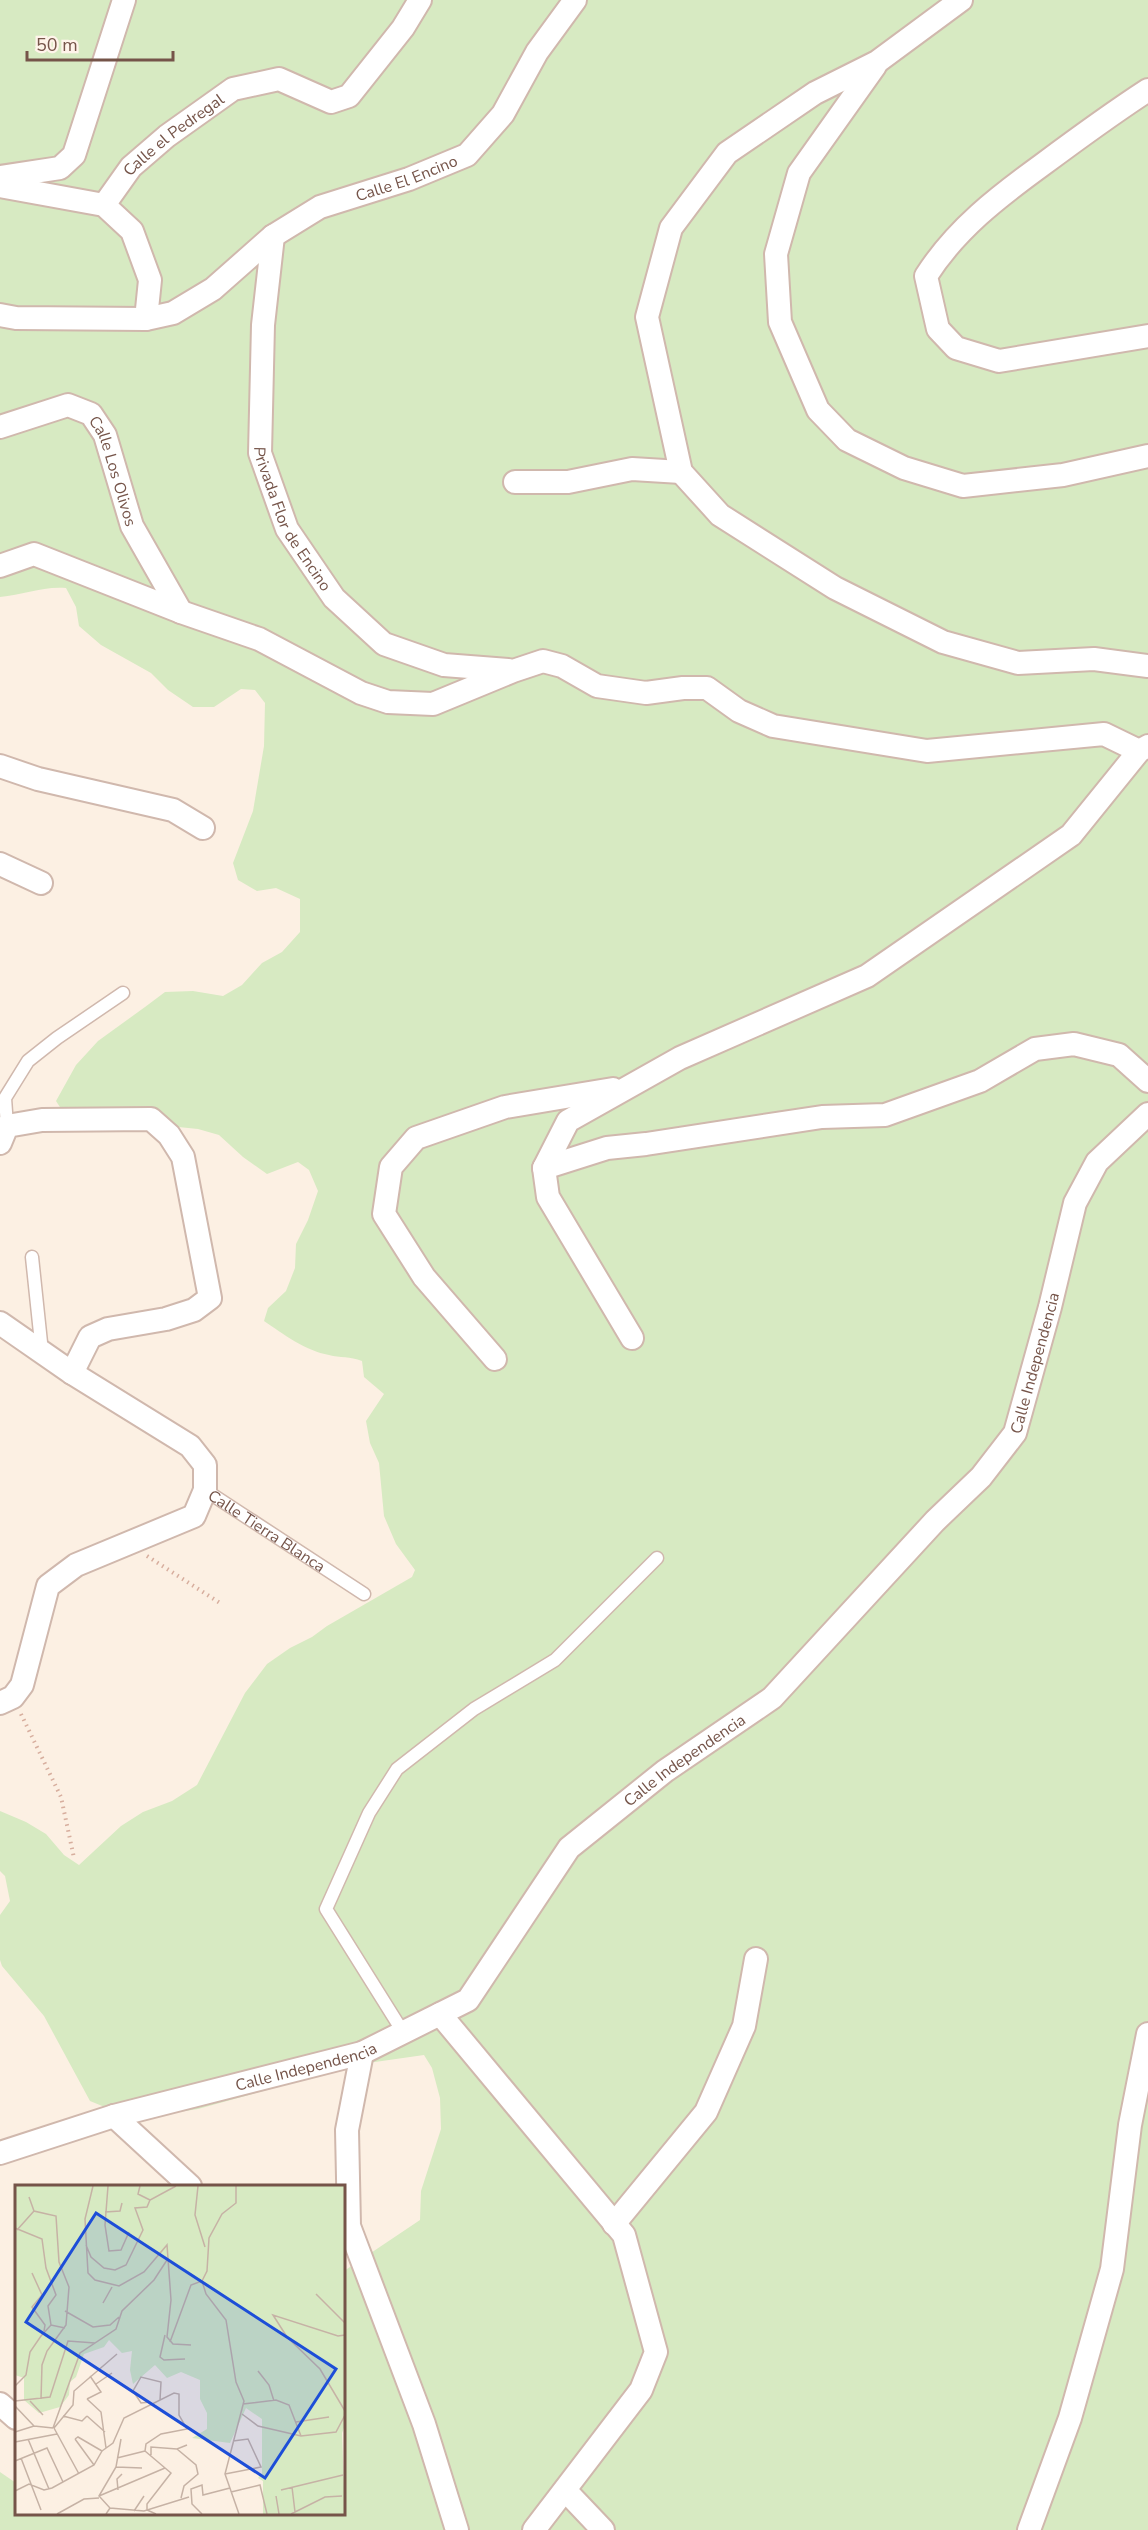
<svg xmlns="http://www.w3.org/2000/svg" width="1148" height="2530" viewBox="0 0 1148 2530" font-family="'Nunito Sans',sans-serif">
<style>
.green{fill:#d7eac2}
.lines{fill:none;stroke-linecap:round;stroke-linejoin:round}
.service-casing{stroke:#d0b8ad;stroke-width:15}
.minor-casing{stroke:#d0b8ad;stroke-width:26}
.path{stroke:#d7ae9e;stroke-width:4;stroke-dasharray:1.5 4.5;stroke-linecap:butt}
.service{stroke:#fff;stroke-width:12}
.minor{stroke:#fff;stroke-width:22}
.labels{text-anchor:middle;stroke-width:6;stroke-linejoin:round;paint-order:stroke}
.street-label{font-size:16px;fill:#755449;stroke:#fff4ea}
.inset-road{fill:none;stroke:#c6b2a5;stroke-width:1.5}
.view{fill:#1d4ed8;fill-opacity:0.15;stroke:#1d4ed8;stroke-width:3}
.inset-edge{fill:none;stroke:#755449;stroke-width:3}
</style>
<rect width="100%" height="100%" fill="#fcf0e3"/>
<path class="green" d="M0,0H1148V2530H0V2472L16,2483V2514H344V2271L420,2220L421,2191L441,2129L440,2098L432,2068L424,2055L361,2064L198,2109L134,2119L90,2101L44,2016L2,1966L0,1960V1915L10,1901L5,1876L0,1871V1811L26,1822L46,1834L64,1855L79,1865L121,1826L143,1812L172,1801L197,1785L245,1693L267,1664L290,1648L312,1637L327,1626L412,1577L415,1570L396,1544L384,1516L379,1463L370,1443L366,1421L384,1394L364,1377L362,1361C350,1356 340,1358 329,1355C306,1351 283,1334 264,1321L268,1308L286,1291L295,1268L296,1244L308,1220L318,1191L309,1170L298,1162L267,1174L243,1157L219,1135L198,1129L159,1125L71,1124L56,1101L76,1065L98,1041L145,1007L165,992L193,991L223,996L242,985L262,963L282,952L300,932V899L276,888L257,891L238,880L233,863L253,811L264,746L265,703L255,690L241,689L214,707H193L168,690L151,673L101,645L79,626L76,607L66,588C43,586 23,595 0,597Z"/>
<g class="lines">
<g class="service-casing">
<g id="service">
<path d="M7,1126L5,1098L28,1061L57,1038L123,993"/>
<path d="M32,1257L42,1352"/>
<path id="s1" d="M205,1490L364,1594"/>
<path d="M403,2032L326,1909L369,1813L397,1769L474,1709L555,1660L657,1558"/>
</g>
</g>
<g class="minor-casing">
<g id="minor">
<path d="M961,0L877,62L815,93L727,153L671,228L647,317L681,472L720,515L835,588L943,642L1018,663L1094,659L1148,666"/>
<path d="M875,66L799,173L776,254L780,322L818,410L847,440L904,468L963,486L1063,475L1148,456"/>
<path d="M1148,90C1111,114 1077,139 1042,165C998,197 956,229 926,276L938,329L956,348L999,361L1148,336"/>
<path d="M0,177L60,168L74,155L124,0"/>
<path d="M0,186L104,205L132,231L150,280L146,319"/>
<path id="s2" d="M104,205L131,167L167,136L233,89L279,79L331,102L349,96L403,28L420,0"/>
<path id="s3" d="M273,236L263,325L260,453L287,529L334,598L384,644L444,665L508,670"/>
<path id="s4" d="M0,315L16,318L146,319L173,313L213,289L273,236L320,207L409,179L467,155L503,114L537,52L575,0"/>
<path id="s5" d="M0,427L68,405L91,414L105,435L132,526L181,612"/>
<path d="M515,482H568L632,469L681,472"/>
<path d="M0,566L34,554L181,612L259,639L361,693L388,702L433,704L513,671L543,661L562,666L597,686L646,693L683,688H707L739,711L773,726L927,751L1104,734L1139,751"/>
<path d="M0,766L38,779L173,810L203,828"/>
<path d="M0,864L41,883"/>
<path d="M0,1143L7,1126L42,1120L151,1119L169,1135L183,1157L210,1298L194,1310L166,1319L108,1329L90,1337L72,1373"/>
<path d="M544,1168L607,1148L646,1144L822,1117L885,1115L980,1081L1035,1049L1074,1044L1119,1055L1148,1081"/>
<path d="M0,1323L72,1373L190,1446L205,1465V1490L194,1516L76,1565L48,1586L22,1685L13,1697L0,1703"/>
<path d="M632,1338L548,1197L544,1168L568,1121L680,1058L867,976L1071,835L1139,751L1148,746"/>
<path d="M495,1359L424,1277L384,1214L391,1167L416,1138L505,1107L613,1089"/>
<path d="M440,2014L624,2235L656,2352L641,2390L534,2530"/>
<path d="M362,2053L347,2130L349,2226L424,2424L457,2530"/>
<path d="M114,2116L190,2186"/>
<path id="s6" d="M0,2153L114,2116L362,2053L468,2000L569,1848L665,1771L772,1698L935,1521L981,1477L1015,1433L1050,1307L1075,1203L1097,1162L1148,1114"/>
<path d="M614,2224L706,2112L744,2026L756,1959"/>
<path d="M0,2404L16,2418"/>
<path d="M565,2490L603,2530"/>
<path d="M1029,2530L1070,2418L1112,2269L1130,2125L1148,2034"/>
</g>
</g>
<path class="path" d="M147,1556L220,1603
M21,1714L61,1797L74,1858"/>
<use href="#service" class="service"/>
<use href="#minor" class="minor"/>
</g>
<g class="labels">
<g class="street-label">
<text dy="6" stroke="none"><textPath href="#s2" startOffset="100">Calle el Pedregal</textPath></text>
<text dy="6" stroke="none"><textPath href="#s4" startOffset="447">Calle El Encino</textPath></text>
<text dy="6" stroke="none"><textPath href="#s5" startOffset="158">Calle Los Olivos</textPath></text>
<text dy="6" stroke="none"><textPath href="#s3" startOffset="291">Privada Flor de Encino</textPath></text>
<text dy="6" stroke="none"><textPath href="#s6" startOffset="1362">Calle Independencia</textPath></text>
<text dy="6" stroke="none"><textPath href="#s1" startOffset="74">Calle Tierra Blanca</textPath></text>
<text dy="6" stroke="none"><textPath href="#s6" startOffset="822">Calle Independencia</textPath></text>
<text dy="6" stroke="none"><textPath href="#s6" startOffset="318">Calle Independencia</textPath></text>
</g>
</g>
<g transform="translate(15 2185)">
<rect width="330" height="330" fill="#fcf0e3"/>
<path d="M0,1H330V240L327,248L330,329H248V296L243,293L247,288V234L231,223L215,258L177,253L192,244V228L185,214V195L166,187L152,193L140,180L118,199L115,185L117,166L107,168L94,155L89,162L69,169L61,192L55,197L54,210L45,222L24,228L9,215V193L0,190Z" fill="#d7eac2"/>
<path class="inset-road" d="M78,1L70,34L73,88L80,95L104,101L129,87L152,60L156,115L152,152L158,159L176,160M93,1L90,40L94,66L106,65L114,47M125,1L123,9L135,15M183,1L180,30L190,62M14,12L19,26L41,31L44,77L54,102L51,140L32,166L27,180L26,214M90,27L105,26L107,18M0,43L27,54L31,83L41,110L33,121L36,140M2,45L19,26M71,60L76,72L89,83L100,85L111,80L128,45L120,23L132,22L135,15L161,1M17,88L27,110L17,122L30,140L29,146M187,96L191,109L211,135L221,197L229,216L210,289L224,329M301,109L330,138M88,118L97,102M50,126L78,142L95,140L104,132M150,150L145,172L149,175L170,174M330,150L323,151L258,130L272,152L305,184L330,226M155,157L176,100L187,96L192,86L194,53L207,29L221,18V1M243,186L254,200L259,216M81,199L97,188M0,201L11,190L15,167L26,151L36,140L50,143M72,214L86,227L91,263M72,214L86,207L75,191M0,216L35,212L53,156L80,158M15,216L28,230M135,217L126,218L118,206L126,192L146,197L145,215M228,219L261,215L274,220L286,251M0,221L19,241M227,229L243,241L286,251L321,247L330,230M48,231L67,236L72,231M72,231L90,247M281,237L314,232M38,243L65,168L101,144L107,126L139,95L152,75M39,243L58,220L59,206L102,169M39,243L64,289M0,247L19,241L38,243M13,254L34,304M60,254L79,280M60,254L63,252L87,266M0,257L42,249M162,264L181,280L183,289L169,301L166,313M87,266L98,258L109,233L159,208L164,209V230L172,244L146,249L131,259L130,266L156,288L132,319V325L141,329M136,270V262L162,264L172,260M6,273L26,325M102,273L130,266M0,276L32,263L48,297M101,282L127,283M210,289L246,282L233,254L218,256M277,302L280,327M103,305L102,294L107,289M266,305L328,290M0,306L14,299L29,305L37,303L79,280L87,266M216,307L245,300L252,329M84,311L150,283M261,311L264,329M95,323L129,326L174,312M119,326L129,311M42,329L69,314L84,313M91,329L95,323L84,311L101,282L106,254M187,329L177,319L176,304L187,300L188,310L215,303M276,329L310,312L327,311"/>
<path class="view" d="M81,28L321,184L250,293L11,137Z"/>
<rect width="330" height="330" class="inset-edge"/>
</g>
<path d="M27 51v9h146v-9" fill="none" stroke="#755449" stroke-width="3"/>
<text x="36" y="51" font-size="18" fill="#755449" stroke="#fff4ea" stroke-width="4.5" paint-order="stroke">50 m</text>
</svg>
